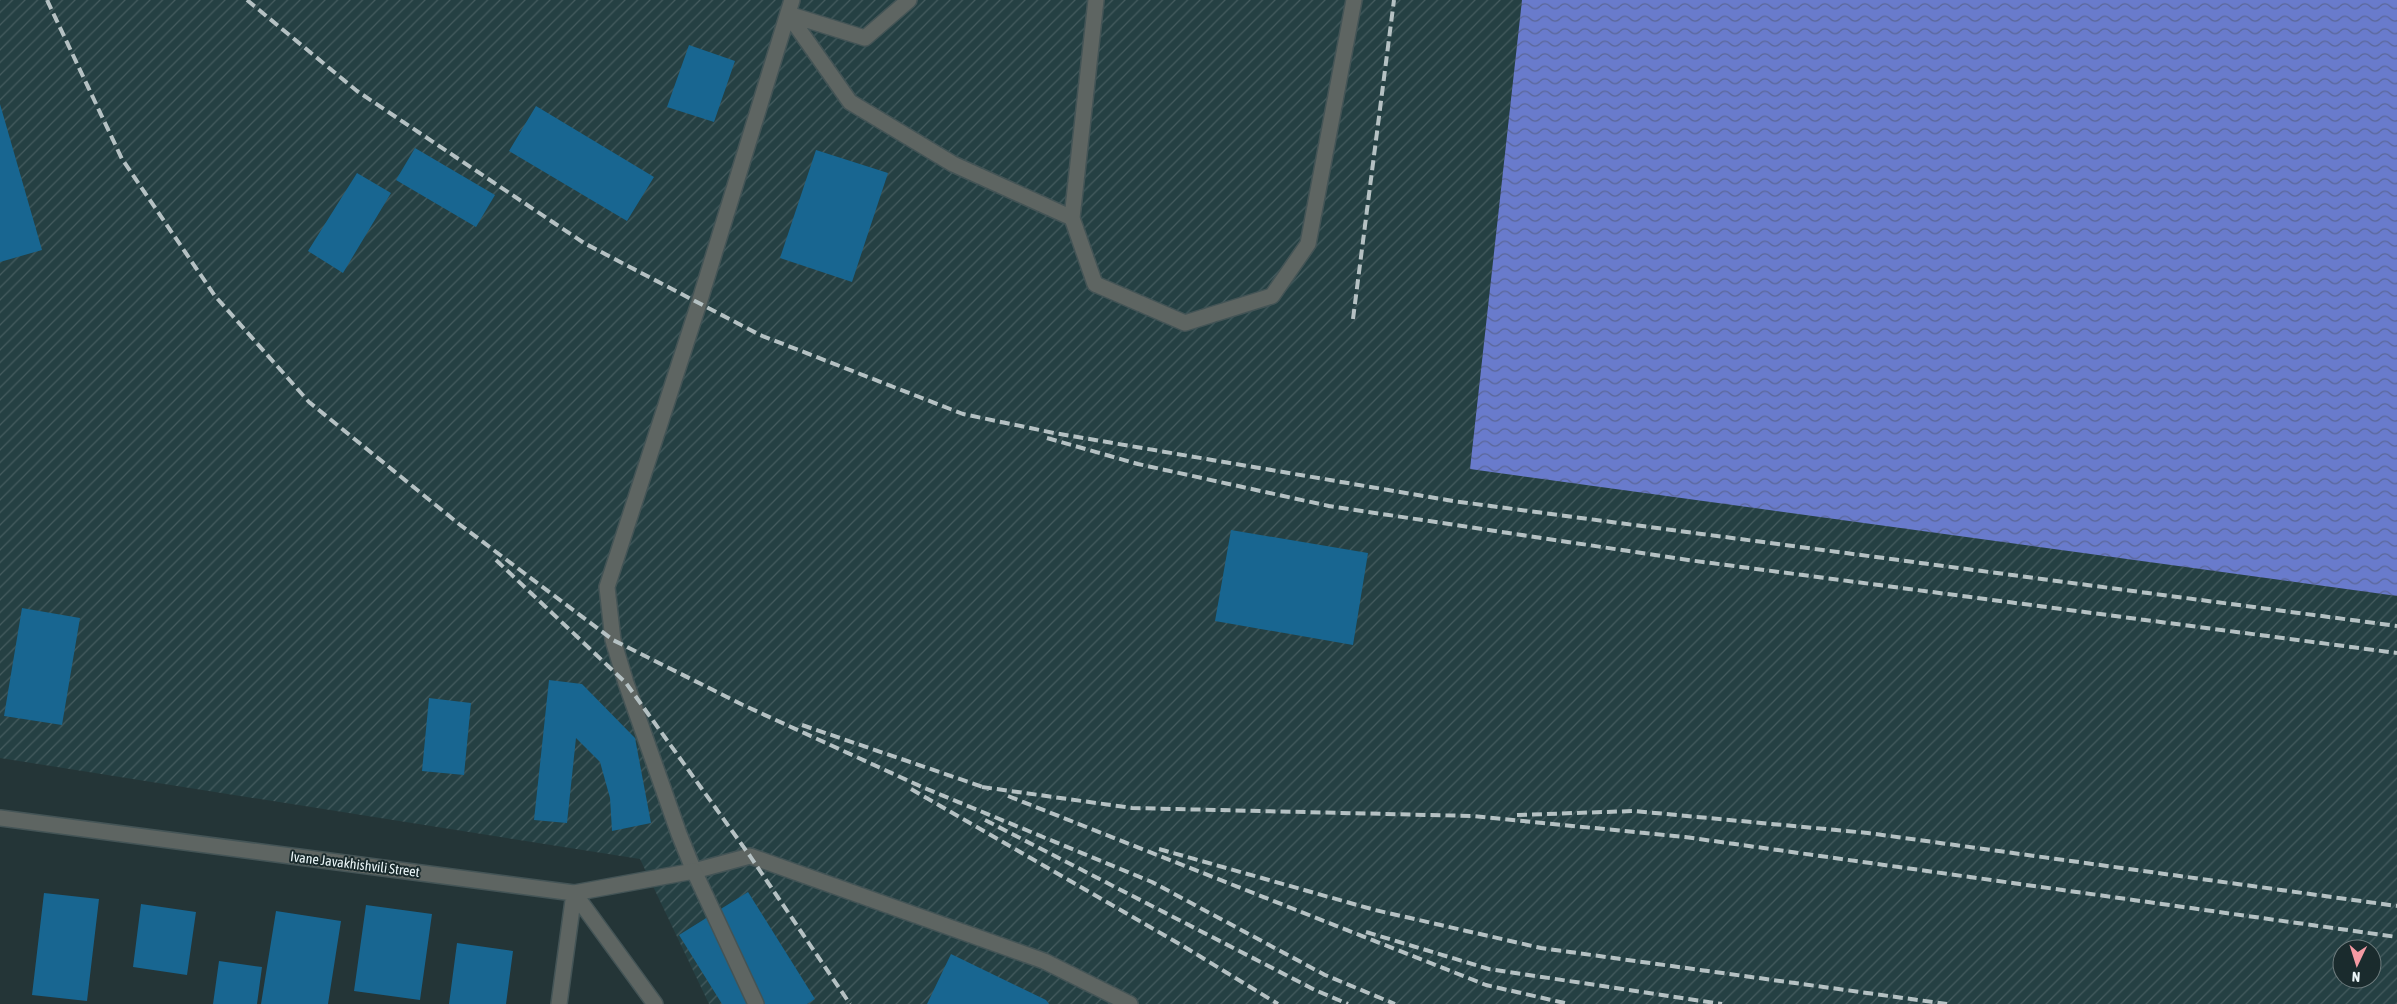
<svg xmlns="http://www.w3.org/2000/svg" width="2397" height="1004" viewBox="0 0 2397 1004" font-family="'Asap Condensed',sans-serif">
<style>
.industrial{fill:url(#industrial-furrows);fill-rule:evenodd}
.water{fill:url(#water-waves)}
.building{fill:#186691}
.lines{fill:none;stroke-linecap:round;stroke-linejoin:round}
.lane-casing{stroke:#445456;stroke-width:18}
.street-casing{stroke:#445456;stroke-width:18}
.lane{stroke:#5e6562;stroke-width:15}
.street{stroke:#5e6562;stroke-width:15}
.rail{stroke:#b5c1c3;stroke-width:4;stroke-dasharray:10 5;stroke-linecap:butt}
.labels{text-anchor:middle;stroke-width:4;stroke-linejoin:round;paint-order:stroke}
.street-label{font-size:14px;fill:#ebf6f8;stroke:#1a2b2d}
</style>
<defs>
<pattern id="industrial-furrows" width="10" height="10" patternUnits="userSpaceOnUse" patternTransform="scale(1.25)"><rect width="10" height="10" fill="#254043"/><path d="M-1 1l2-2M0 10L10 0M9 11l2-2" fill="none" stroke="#455c5f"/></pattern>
<pattern id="water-waves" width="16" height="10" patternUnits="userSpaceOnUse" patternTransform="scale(1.25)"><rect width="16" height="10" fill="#697bcc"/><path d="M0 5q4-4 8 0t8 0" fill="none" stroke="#5b6798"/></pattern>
</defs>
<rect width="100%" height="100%" fill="#243537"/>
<path class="industrial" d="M0,0H1522L1470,468L2397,596V1004H709L640,859L0,758ZM2342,949H2372V979H2342Z"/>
<path class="water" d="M1522,0H2397V596L1470,469Z"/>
<path class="building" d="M689,45L735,61L714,122L667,107Z
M0,104L42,250L0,262Z
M536,106L654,177L627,221L509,151Z
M415,148L495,195L476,227L396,180Z
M816,150L888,173L852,282L780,258Z
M357,173L391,193L343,273L308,251Z
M1231,530L1368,553L1353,645L1215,621Z
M22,608L80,618L62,725L4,716Z
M549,680L582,684L635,738L651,823L612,831L610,798L600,762L576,738L567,823L534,820Z
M429,698L471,703L464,775L422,771Z
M748,892L815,999L807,1004H722L679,935Z
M44,893L99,899L87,1001L32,995Z
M141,904L196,912L187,975L133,967Z
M366,905L432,914L420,1000L354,991Z
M276,911L341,921L328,1004H261Z
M457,943L513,951L506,1004H449Z
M951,954L1046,1000L1049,1004H927Z
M219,961L262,967L257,1004H213Z"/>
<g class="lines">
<g class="lane-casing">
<path id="lane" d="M792,0L699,303L607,587L613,640L626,683L679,834L694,871L750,856L1044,961L1130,1004
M909,0L865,38L788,14L850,102L953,164L1072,218
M1096,0L1072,218L1095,284L1185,323L1272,296L1308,244L1354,0"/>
</g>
<g class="street-casing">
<path id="street" d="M0,818L574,893L694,871L756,1004
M574,893L655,1004
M559,1004L574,893"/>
</g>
<use href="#lane" class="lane"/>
<use href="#street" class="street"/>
<path class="rail" d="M47,0L122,159L215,296L309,402L459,524L613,640L743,705L922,787L1152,882L1325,975L1395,1004
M247,0L357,91L584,243L760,335L963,414L1054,433L1453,501L2397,626
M1353,319L1394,0
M1047,438L1138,464L1329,506L1688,560L2397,653
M496,560L626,683L750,856L850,1004
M802,725L989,789
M982,787L1132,808L1472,816L1685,837L2397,937
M911,789L1183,946L1278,1004
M1008,796L1486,985L1569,1004
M1517,815L1634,811L1868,833L2397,906
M985,820L1315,990L1348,1004
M1159,849L1375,910L1541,948L1947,1004
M1366,932L1489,969L1722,1004"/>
</g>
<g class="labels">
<g class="street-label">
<text transform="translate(355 864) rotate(7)" y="5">Ivane Javakhishvili Street</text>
</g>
</g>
<g transform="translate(2357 964) rotate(184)"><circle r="24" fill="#1a2b2d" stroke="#6e7c7e"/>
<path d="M0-4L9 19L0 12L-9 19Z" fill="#f49aa3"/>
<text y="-8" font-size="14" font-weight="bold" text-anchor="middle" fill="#ebf6f8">N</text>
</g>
</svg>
